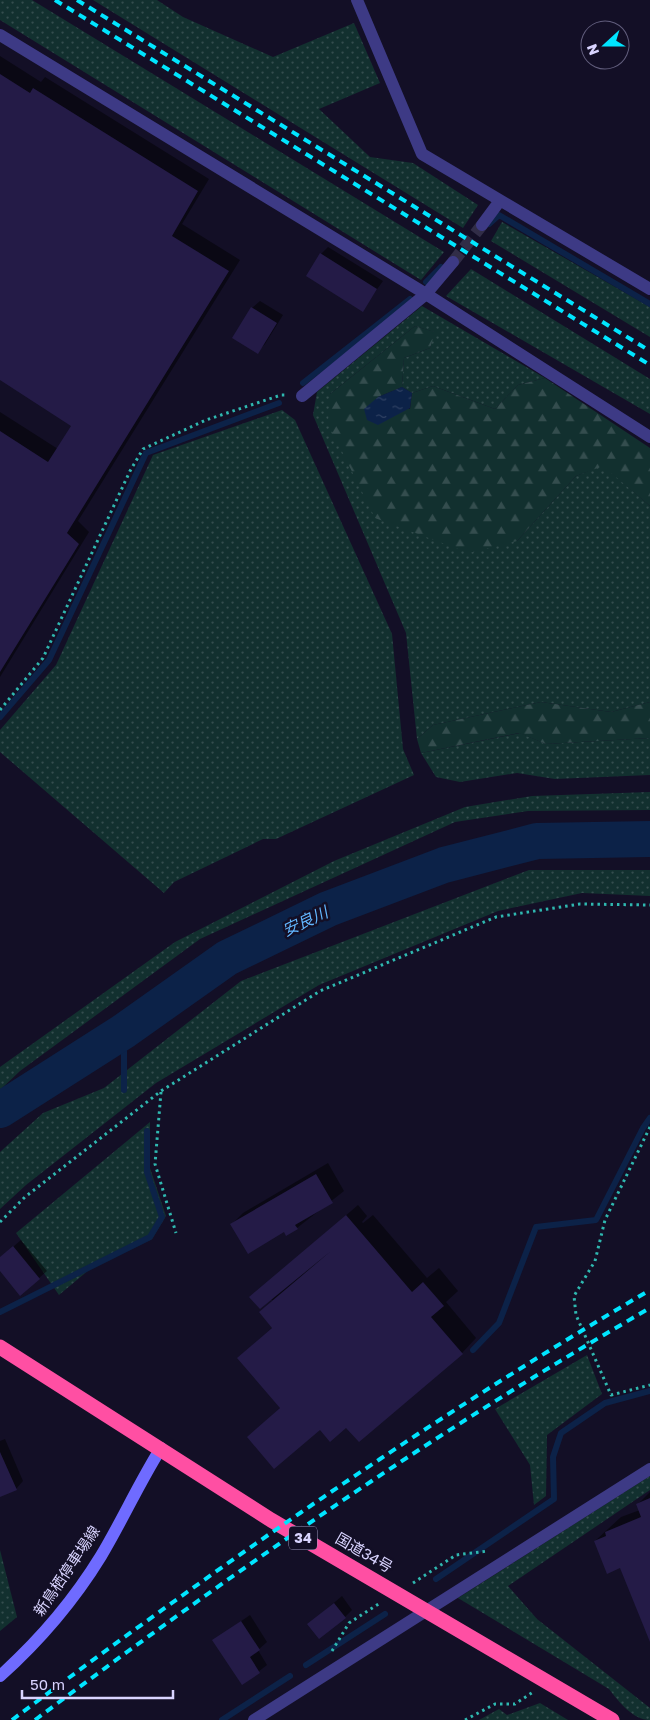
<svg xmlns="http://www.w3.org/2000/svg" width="650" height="1720" viewBox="0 0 650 1720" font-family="'Golos Text','Noto Sans JP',sans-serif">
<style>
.grass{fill:url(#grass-dots)}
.forest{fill:url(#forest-firs)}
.water{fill:url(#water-ripples)}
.shadow{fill:#0007}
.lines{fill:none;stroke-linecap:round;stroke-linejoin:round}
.stream{stroke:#0c2248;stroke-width:6}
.river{stroke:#0c2248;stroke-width:36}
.building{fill:#241b47}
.street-tunnel{stroke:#312d47;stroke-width:12;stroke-dasharray:12 6;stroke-linecap:butt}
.path{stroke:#2fb8b0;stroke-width:3;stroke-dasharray:2.5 4;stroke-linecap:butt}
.street{stroke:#3d3a85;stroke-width:12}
.secondary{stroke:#6f6bff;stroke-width:12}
.highway{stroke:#ff4fa3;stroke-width:15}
.rail{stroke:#00e5ff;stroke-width:4;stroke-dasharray:8 6;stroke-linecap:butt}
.labels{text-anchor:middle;stroke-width:5;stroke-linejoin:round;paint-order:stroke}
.shield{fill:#130f26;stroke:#9e99be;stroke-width:1}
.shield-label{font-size:14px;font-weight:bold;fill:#d9d4ff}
.street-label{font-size:15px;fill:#d9d4ff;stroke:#130f26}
.water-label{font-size:16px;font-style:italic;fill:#62b6ff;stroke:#130f26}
</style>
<defs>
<pattern id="grass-dots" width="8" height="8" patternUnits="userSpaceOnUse" patternTransform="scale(1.25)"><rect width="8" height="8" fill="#12302f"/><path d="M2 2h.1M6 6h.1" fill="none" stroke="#344d4e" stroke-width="1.8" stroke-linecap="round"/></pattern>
<pattern id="forest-firs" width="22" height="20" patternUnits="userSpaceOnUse" patternTransform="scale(1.25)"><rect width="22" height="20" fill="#12302f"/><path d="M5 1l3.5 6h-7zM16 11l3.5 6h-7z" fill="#344d4e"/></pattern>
<pattern id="water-ripples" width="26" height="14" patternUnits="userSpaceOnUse" patternTransform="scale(1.25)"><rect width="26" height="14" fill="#0c2248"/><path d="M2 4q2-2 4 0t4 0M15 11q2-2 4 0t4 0" fill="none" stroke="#2f4163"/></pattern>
</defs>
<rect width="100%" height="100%" fill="#130f26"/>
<path class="grass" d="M0,0H32L444,252L421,280L0,20Z
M93,0H157L183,17L273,57L354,23L380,83L319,109L370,157L413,163L478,205L463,228Z
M502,222L650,307V337L491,241Z
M471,269L650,379V414L446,296Z
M422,306L545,378L518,385L495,409L433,386L412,393L402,387L404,358L430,348L434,332L415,326L330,394L517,541L576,476L603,465L650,506V702L611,712L541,702L433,725L417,739L406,633L313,415L317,392Z
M282,410L295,420L392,634L403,749L414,775L276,839H263L174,882L164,893L0,752V730L56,665L153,455Z
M520,733L546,744L650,738V775L555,779L517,773L460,782L436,777L421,753Z
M650,792V810L528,811L455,822L200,939L20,1071L0,1090V1067L175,942L334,861L465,807L532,796Z
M529,870H650V896L582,893L498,911L319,985L156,1083L26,1185L0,1209V1152L43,1113L104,1088L241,981Z
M150,1122V1168L166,1216L152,1239L90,1269L59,1295L16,1233Z
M587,1355L602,1394L547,1435L546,1496L534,1505L530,1465L495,1409Z
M650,1476V1490L508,1586L537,1619L650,1708V1720C633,1720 619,1702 609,1689L458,1598Z
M0,1550L17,1617L0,1631Z
M540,1703L568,1720H479L499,1709L507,1715Z"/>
<path class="forest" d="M415,326L435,332L430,348L404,358L402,387L378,397L410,409L412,393L433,386L495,409L518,385L545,378L650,448V506L603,466L576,476L517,541L469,553L375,518L328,423L330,394Z
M541,702L611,712L650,702V738L546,744L519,733L421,753L417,739L433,725Z"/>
<path class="water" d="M402,387L412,393L410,408L378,425L367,420L364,409L378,397Z"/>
<path class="shadow" d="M0,56L41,82L45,77L209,179L182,224L240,260L78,521L89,532L0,677V412L58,449L73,425L0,379Z
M328,247L383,281L362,310L321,254Z
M260,301L283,315L265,344L257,352L252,308Z
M328,1163L344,1191L297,1228L285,1231L232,1224L243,1213Z
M358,1205L367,1216L362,1222L363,1223L373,1215L427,1278L439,1268L458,1291L446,1302L476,1338L462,1353L347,1426L332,1422L249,1437L281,1407L239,1358L273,1327L260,1312L273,1300L251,1297Z
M21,1240L47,1271L39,1278L0,1269V1258Z
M5,1439L23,1481L16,1489L0,1496V1441Z
M650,1492V1638L621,1567L595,1541L621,1517L640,1510L638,1504Z
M342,1596L352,1610L345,1617L309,1624Z
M250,1615L267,1642L258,1650L267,1665L242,1684L214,1640Z"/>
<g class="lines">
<path class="stream" d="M489,224L499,215L650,304
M426,282L441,267
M303,383L410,299
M0,717L49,660L146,453L279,403
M124,1031V1090
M0,1312L150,1237L162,1217L147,1172V1131
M473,1350L499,1323L536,1227L596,1220L643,1128L650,1118
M436,1579L554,1499L553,1457L561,1433L605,1403L650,1391
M306,1665L385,1614
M222,1720L290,1676"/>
<path class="river" d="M0,1110L124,1031L227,958L328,909L444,865L537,841L650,839"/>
</g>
<path class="building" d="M0,74L30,93L33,88L198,191L172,236L229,271L67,533L79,544L0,672V431L48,462L71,426L0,380Z
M320,253L377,289L363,312L306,276Z
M251,307L277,323L258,354L232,338Z
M316,1174L333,1203L295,1225L298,1229L286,1236L284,1232L248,1254L230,1224Z
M346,1215L412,1292L423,1282L444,1306L431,1317L463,1354L365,1437L343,1411L365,1437L359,1442L346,1428L330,1442L320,1430L274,1469L247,1437L280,1408L237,1358L272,1328L259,1312L331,1251L260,1309L249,1297Z
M13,1246L40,1279L20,1296L0,1271V1257Z
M0,1452L17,1490L0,1497Z
M650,1498V1642L620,1568L607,1574L594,1541L606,1536L605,1532L641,1517L636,1504Z
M334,1603L346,1618L319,1639L307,1624Z
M241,1621L260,1650L250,1657L260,1673L242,1685L212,1640Z"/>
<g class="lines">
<path class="street-tunnel" d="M453,262L482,225"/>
<path class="path" d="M0,710L43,658L130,471L143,449L206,420L281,395H287
M161,1092L155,1164L176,1233
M650,1127L605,1220L595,1261L574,1296L576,1315L611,1395L650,1385
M0,1222L25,1197L161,1091L320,991L496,917L580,904L650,905
M413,1583L456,1555L488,1551
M332,1651L349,1623L380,1603
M465,1720L495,1704H515L533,1692"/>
<path class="street" d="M357,0L422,154L650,289
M0,35L426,294L650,437
M482,225L499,202
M302,396L426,294L453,262
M254,1720L650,1469"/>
<path class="secondary" d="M0,1676C39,1641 74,1600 101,1556C122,1521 139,1483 161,1448"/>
<path class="highway" d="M0,1347L271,1520L612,1720"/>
<path class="rail" d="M55,0L650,365
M77,0L650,351
M12,1720C218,1566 428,1420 650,1290
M35,1720C233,1572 436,1431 650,1308"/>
</g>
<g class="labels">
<rect class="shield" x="289" y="1526.5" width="28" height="23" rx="4"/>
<g class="shield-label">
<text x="303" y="1543">34</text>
</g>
<g class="street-label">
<text transform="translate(364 1553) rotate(30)" y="5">国道34号</text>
<text transform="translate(67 1571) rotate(-56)" y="5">新鳥栖停車場線</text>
</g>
<g class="water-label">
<text transform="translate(305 921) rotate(-25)" y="6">安良川</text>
</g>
</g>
<g transform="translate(605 45) rotate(249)"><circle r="24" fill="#130f26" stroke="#625e7d"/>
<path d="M0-4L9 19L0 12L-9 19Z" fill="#00e5ff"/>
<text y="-8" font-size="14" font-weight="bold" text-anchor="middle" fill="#d9d4ff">N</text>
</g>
<path d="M22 1690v8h151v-8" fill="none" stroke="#d9d4ff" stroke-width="2.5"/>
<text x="30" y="1690" font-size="15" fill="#d9d4ff" stroke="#130f26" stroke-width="4" paint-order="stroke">50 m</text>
</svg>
